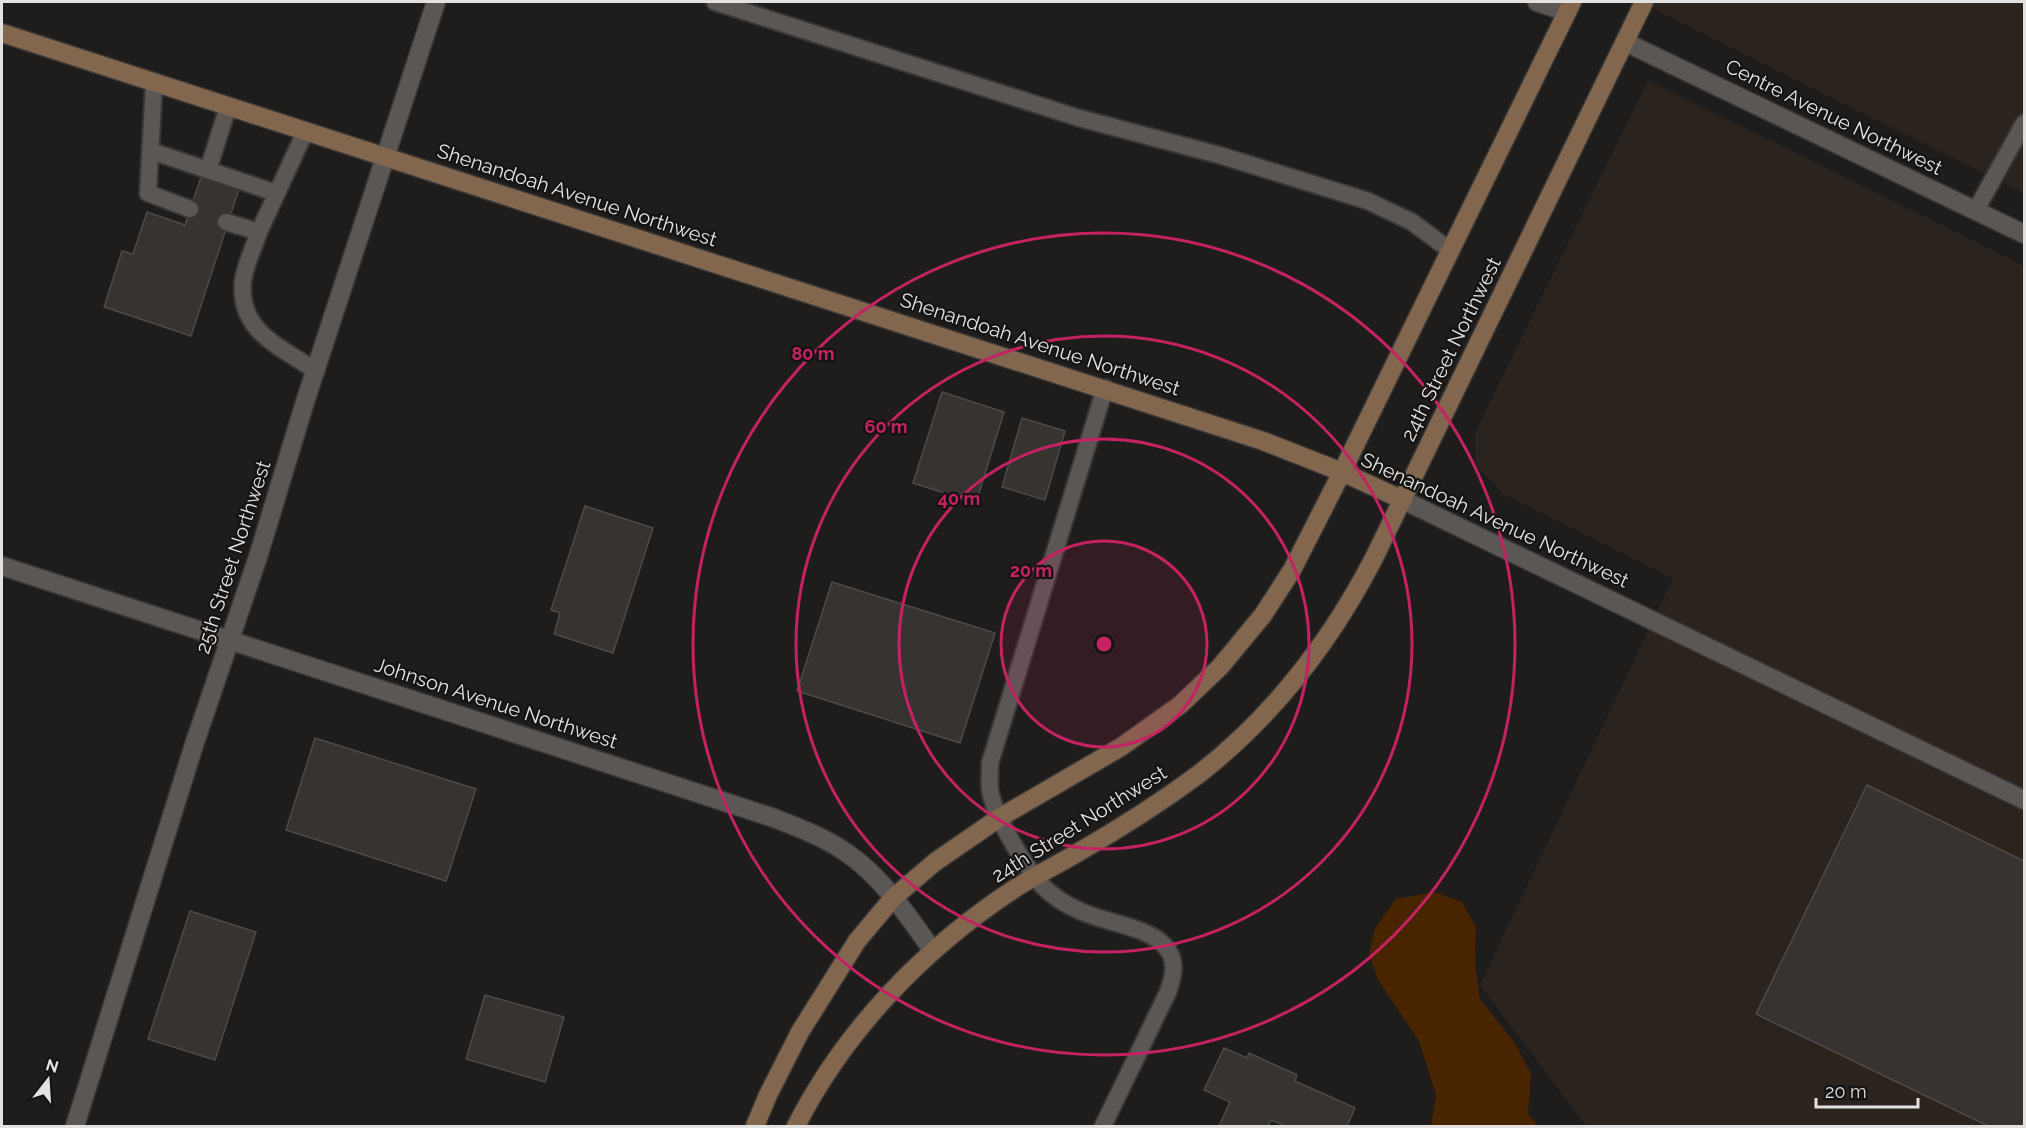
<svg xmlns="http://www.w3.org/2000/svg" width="2026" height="1128" viewBox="0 0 2026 1128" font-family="Raleway,sans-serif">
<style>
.built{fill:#2b231e}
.green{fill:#482400}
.building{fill:#363331;stroke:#4d4a48;stroke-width:1.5}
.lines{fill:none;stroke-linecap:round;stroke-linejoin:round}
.service-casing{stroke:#393736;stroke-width:20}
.minor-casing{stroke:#393736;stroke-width:21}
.tertiary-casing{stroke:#393736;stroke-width:21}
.secondary-casing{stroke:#393736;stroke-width:21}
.service{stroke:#5a5755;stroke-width:16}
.minor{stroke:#5a5755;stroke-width:18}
.tertiary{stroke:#5a5755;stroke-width:18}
.secondary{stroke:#82664e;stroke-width:18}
.ring{fill:none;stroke:#c42262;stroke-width:3}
.labels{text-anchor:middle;stroke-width:4.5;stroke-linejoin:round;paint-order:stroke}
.street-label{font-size:20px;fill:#e4e2e1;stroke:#161412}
.centre{fill:#c42262;stroke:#161412;stroke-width:3}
.ring-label{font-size:18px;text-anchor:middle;font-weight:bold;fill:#c42262;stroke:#161412;stroke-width:4.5;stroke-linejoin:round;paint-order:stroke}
</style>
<rect width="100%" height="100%" fill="#1f1d1b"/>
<path class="built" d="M1640,2H2024V193Z
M1648,80L2024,266V1126H1586L1480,985L1673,578L1503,494L1476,465L1475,433Z"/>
<path class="green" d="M1434,892L1462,902L1476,927L1475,964L1480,999L1515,1043L1531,1074L1528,1114L1538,1126H1431L1436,1095L1419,1041L1378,980L1369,954L1375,928L1396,899Z"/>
<path class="building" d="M203,171L241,183L191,336L104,307L122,251L133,254L147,212L185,225Z
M942,392L1004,412L976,503L913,483Z
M1022,418L1065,431L1045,500L1002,487Z
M585,506L653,528L613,653L554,634L560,613L551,610Z
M832,582L995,633L960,743L797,691Z
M315,738L476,789L446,881L286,830Z
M1867,785L2024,861V1126H1988L1756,1014Z
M190,911L256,932L215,1060L148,1039Z
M485,995L564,1017L545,1082L466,1059Z
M1224,1048L1247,1058L1249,1053L1297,1075L1295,1081L1355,1108L1347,1126H1286L1271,1120L1268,1126H1219L1230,1102L1204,1090Z"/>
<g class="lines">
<g class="service-casing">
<path id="service" d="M715,2L1079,118L1219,155L1368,201L1412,222L1451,251
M154,83L148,193L190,209
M151,151L276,193
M208,170L228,107
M1976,210L2024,123
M226,222L259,232L305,132
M259,232C254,247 245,265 243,281C238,332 280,346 316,371
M1103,1126L1168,992C1174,975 1178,960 1164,945C1151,930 1113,923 1093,916C1078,911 1061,902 1049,892C1029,875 994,816 990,790C989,782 990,772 990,763L1105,388"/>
</g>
<g class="minor-casing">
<path id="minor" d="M1537,2L1567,12
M1625,42L2024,234
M2,566L771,817C797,827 824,837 847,853C883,878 908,916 933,951
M75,1126L194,745L258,557L305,402L436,2"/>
</g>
<g class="tertiary-casing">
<path id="tertiary" d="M1403,500L2024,800"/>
</g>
<g class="secondary-casing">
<path id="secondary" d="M2,33L1263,441L1342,472L1403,500
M755,1126L768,1095L800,1032L857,941L893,898L935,862L999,818L1121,747L1180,705L1220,667L1263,615L1292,570L1342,472L1572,2
M796,1126C845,1030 924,948 1014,889C1034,876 1057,865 1077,853C1119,829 1160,803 1199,774C1273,716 1331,641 1374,558L1644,2"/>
</g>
<use href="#service" class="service"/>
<use href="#minor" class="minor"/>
<use href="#tertiary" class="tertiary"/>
<use href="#secondary" class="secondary"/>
</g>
<circle cx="1104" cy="644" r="103" fill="#c42262" fill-opacity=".12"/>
<g class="ring">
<circle cx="1104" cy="644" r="103"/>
<circle cx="1104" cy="644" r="205"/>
<circle cx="1104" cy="644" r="308"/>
<circle cx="1104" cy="644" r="411"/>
</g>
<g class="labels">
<g class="street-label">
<text transform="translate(1834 117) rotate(26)" y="7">Centre Avenue Northwest</text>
<text transform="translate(577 195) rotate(18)" y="7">Shenandoah Avenue Northwest</text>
<text transform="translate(1040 344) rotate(18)" y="7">Shenandoah Avenue Northwest</text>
<text transform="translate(1451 349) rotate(-64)" y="7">24th Street Northwest</text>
<text transform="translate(1495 520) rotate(25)" y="7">Shenandoah Avenue Northwest</text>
<text transform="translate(233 557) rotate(-72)" y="7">25th Street Northwest</text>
<text transform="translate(496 703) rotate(18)" y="7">Johnson Avenue Northwest</text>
<text transform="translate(1079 824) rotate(-32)" y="7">24th Street Northwest</text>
</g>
</g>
<circle cx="1104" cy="644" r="9" class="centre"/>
<g class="ring-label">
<text x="813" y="360">80 m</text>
<text x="886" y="433">60 m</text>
<text x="959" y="505">40 m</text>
<text x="1031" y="577">20 m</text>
</g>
<rect width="2026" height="1128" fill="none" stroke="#e4e2e1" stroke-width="6"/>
<g transform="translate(48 1080) rotate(17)" stroke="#161412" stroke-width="4.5" paint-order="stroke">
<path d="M0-4.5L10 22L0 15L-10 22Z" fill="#e4e2e1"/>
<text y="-9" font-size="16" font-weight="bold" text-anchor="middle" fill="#e4e2e1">N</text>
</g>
<path d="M1816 1098v9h102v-9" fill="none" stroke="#e4e2e1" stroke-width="3"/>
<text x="1825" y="1098" font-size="18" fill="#e4e2e1" stroke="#161412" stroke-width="4.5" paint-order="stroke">20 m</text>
</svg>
